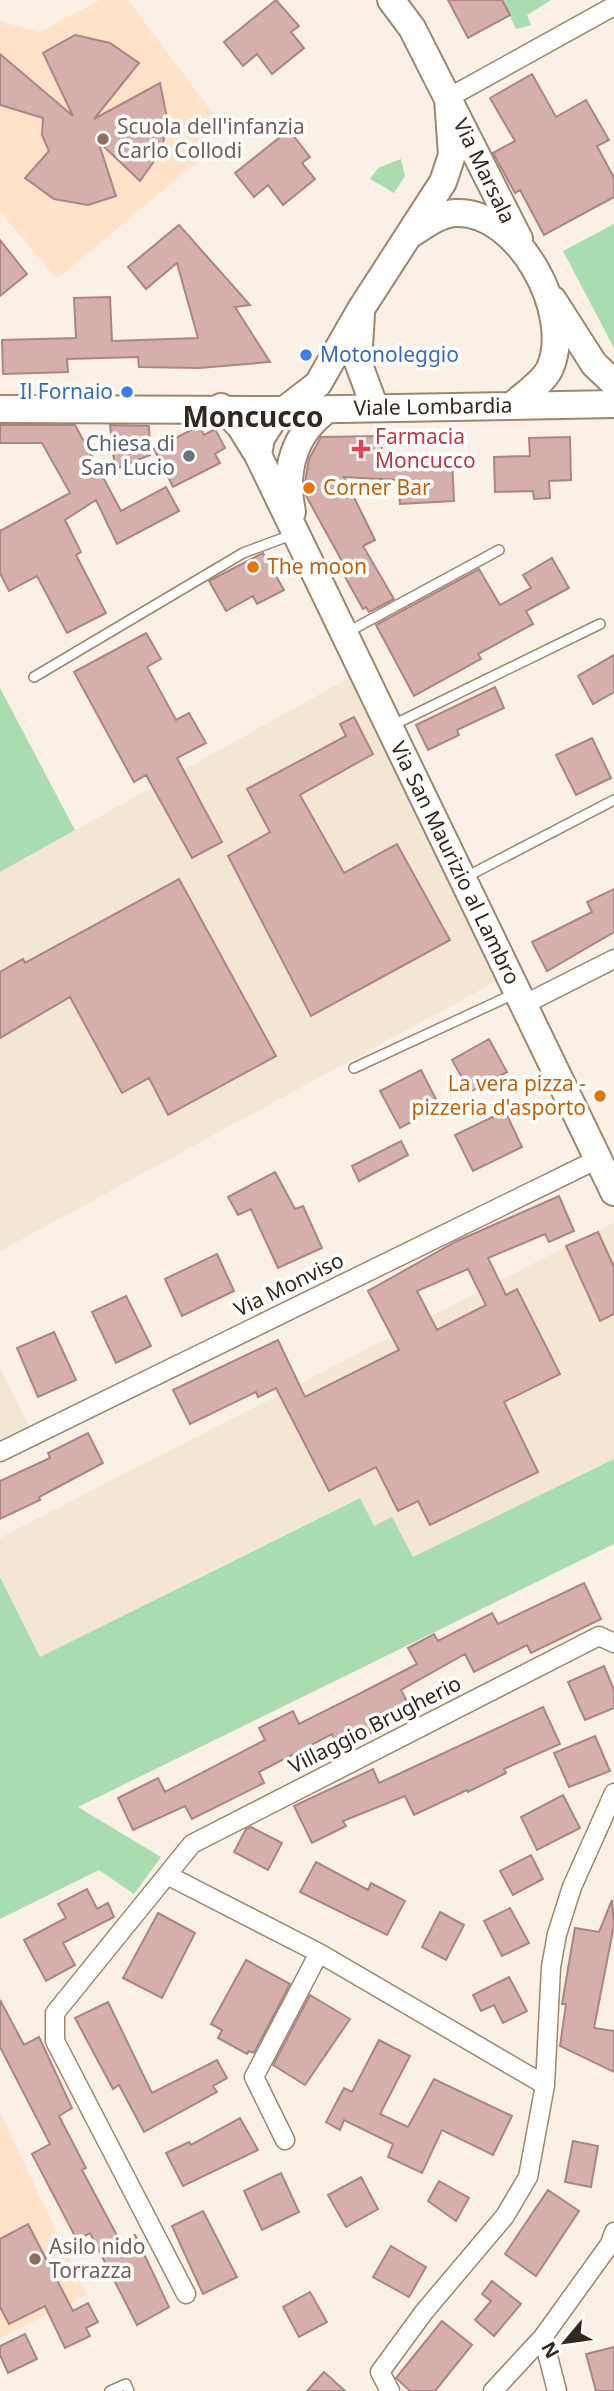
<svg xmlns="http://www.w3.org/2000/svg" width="614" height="2391" viewBox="0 0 614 2391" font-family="'Noto Sans',sans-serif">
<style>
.built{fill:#fee3c8}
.industrial{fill:#f3e6d2}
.green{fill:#a9dcae}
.building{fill:#d6aeac;stroke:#ab8583;stroke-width:2;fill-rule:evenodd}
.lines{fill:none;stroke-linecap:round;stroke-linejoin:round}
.service-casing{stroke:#9f866d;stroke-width:12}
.minor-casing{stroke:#9f866d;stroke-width:21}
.secondary-casing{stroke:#9f866d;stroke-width:30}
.service{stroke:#fff;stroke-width:9}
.minor{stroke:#fff;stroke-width:18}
.secondary{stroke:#fff;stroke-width:26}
.education-dot{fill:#8d6e63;stroke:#fff;stroke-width:2.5}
.shop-dot{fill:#3f7fe0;stroke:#fff;stroke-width:2.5}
.health-dot{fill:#e0444e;stroke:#fff;stroke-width:2.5}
.worship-dot{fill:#6b7280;stroke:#fff;stroke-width:2.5}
.food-dot{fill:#e8710a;stroke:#fff;stroke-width:2.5}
.labels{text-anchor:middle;stroke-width:7;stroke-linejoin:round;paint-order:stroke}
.education-label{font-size:21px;fill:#785e54;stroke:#fff;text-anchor:start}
.street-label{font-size:21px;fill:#32281d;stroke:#fff}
.shop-label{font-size:21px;fill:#366cbe;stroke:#fff;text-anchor:start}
.health-label{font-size:21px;fill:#be3a42;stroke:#fff;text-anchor:start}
.worship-label{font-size:21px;fill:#5b616d;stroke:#fff;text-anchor:end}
.food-label{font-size:21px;fill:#c56008;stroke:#fff;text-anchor:start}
.district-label{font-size:28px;font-weight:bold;fill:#32281d;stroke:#fff}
</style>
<rect width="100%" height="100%" fill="#fbf0e5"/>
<path class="built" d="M100,0H128L214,115L197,162L57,279L0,212V21L39,32Z
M0,2113L87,2295L0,2338Z"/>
<path class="industrial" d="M349,678L504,977L0,1251V872Z
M614,1222V1459L412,1558L392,1518L374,1526L359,1498L40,1657L0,1577V1538Z
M0,1368L29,1426L0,1439Z"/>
<path class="green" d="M502,0H551L527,15L531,25L516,29Z
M401,159L405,176L394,193L370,179L378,168Z
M614,224V348L563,251Z
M0,688L75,830L0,872Z
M614,1459V1544L78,1807L161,1857L134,1894L99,1870L0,1919V1577L40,1657L360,1498L374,1526L392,1517L413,1557Z"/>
<path class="building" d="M276,0L299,26L291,32L304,48L272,74L257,54L243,66L224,42Z
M448,0H502L510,15L468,38Z
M75,35L110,43L139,63L94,119L160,83L167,118L162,150L140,181L98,141L116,196L88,205L54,199L25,178L49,151L42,135L43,118L0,105V54L73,116L43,53Z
M532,74L556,117L586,100L609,140L597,146L614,178V197L544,235L520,190L515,193L493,153L515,141L490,98Z
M289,130L310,157L302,163L315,179L283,205L268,185L254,197L235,173Z
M179,225L250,305L235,307L270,362L199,368L139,367L138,357L67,359L68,372L3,374L2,340L76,338L74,298L110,297L112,341L198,338L177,263L146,289L128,267Z
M0,240L27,274L0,296Z
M0,425H75L121,511L166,487L179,511L117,544L96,500L65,520L81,552L76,555L106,613L67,633L37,576L9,591L0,573V531L70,493L42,443H0Z
M110,425L149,426L150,455L115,469Z
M199,426L204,435L215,429L225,448L215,454L220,463L173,487L154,449Z
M381,436L382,463L452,459L454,501L400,504L398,480L344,477L375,540L363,546L394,599L369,612L366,607L363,609L344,575L348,572L305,494V482L309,459L321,437Z
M570,437L571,480L549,481L550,498L534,499L533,491L495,492L494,457L530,456L529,438Z
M263,553L284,590L257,604L253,596L226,611L209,581Z
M552,558L569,588L526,611L533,624L478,654L481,659L414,696L376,625L479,569L500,605L531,588L523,575Z
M146,633L161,659L147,667L176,720L189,713L206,743L177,758L222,842L192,858L146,775L134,782L74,672Z
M614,655V692L593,704L578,676Z
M495,687L504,708L457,730L459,735L428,750L416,725Z
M354,717L373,754L300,795L344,873L397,844L450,940L311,1016L228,856L270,832L247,789L346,736L340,724Z
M592,738L611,778L576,795L556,755Z
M179,879L276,1056L168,1115L149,1078L122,1093L70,997L0,1038V972L23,959L25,963Z
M614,889V932L547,971L532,942L592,912L587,902Z
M489,1039L507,1072L470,1092L452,1060Z
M421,1070L440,1107L400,1128L380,1091Z
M505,1111L522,1147L473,1171L455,1135Z
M401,1141L408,1155L359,1181L352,1166Z
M275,1172L295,1209L303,1206L322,1248L278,1268L251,1209L238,1215L228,1197Z
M559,1196L574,1231L549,1242L545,1234L488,1258L506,1295L517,1289L560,1374L504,1402L538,1472L430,1525L418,1501L398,1511L376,1467L329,1491L276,1388L258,1397L256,1392L190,1424L173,1390L278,1340L305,1397L399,1350L368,1291L455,1242ZM468,1269L486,1305L437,1330L417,1291Z
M598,1232L614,1267V1314L600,1321L566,1246Z
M217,1254L234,1291L182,1316L165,1279Z
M126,1296L151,1346L116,1363L92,1312Z
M54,1332L76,1380L38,1397L17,1348Z
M88,1433L103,1463L39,1497L40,1500L0,1519V1481L50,1458L48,1453Z
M584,1583L601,1619L531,1653L527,1645L474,1672L465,1654L401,1690L413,1713L339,1748L332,1734L259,1772L264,1783L192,1819L185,1806L133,1830L118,1798L158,1778L165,1792L265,1740L259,1728L293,1711L299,1724L359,1694L417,1664L408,1648L434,1634L438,1641L492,1613L498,1624Z
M604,1666L614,1690V1708L585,1720L568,1682Z
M543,1707L560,1744L504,1769L506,1773L468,1792L467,1790L414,1815L405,1796L343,1821L346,1826L312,1843L294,1806L373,1769L379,1783Z
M595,1736L610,1771L569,1787L554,1753Z
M563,1795L580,1828L537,1850L521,1817Z
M251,1827L282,1843L268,1870L234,1852L246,1829Z
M531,1855L543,1879L513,1895L500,1871Z
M316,1862L368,1890L371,1883L405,1901L387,1935L300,1892Z
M87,1889L97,1909L108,1903L114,1917L63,1943L75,1965L46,1981L24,1940L66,1918L58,1904Z
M612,1900L614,1925L594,2028L614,2031V2072L560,2046L566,2004H562L575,1928L599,1932Z
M510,1908L529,1943L502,1956L484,1921Z
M440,1912L464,1925L446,1960L422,1947Z
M158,1913L195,1933L162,1998L123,1978Z
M246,1960L290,1984L254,2053L249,2051L247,2054L218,2038L222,2030L211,2024Z
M509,1977L527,2011L503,2023L494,2005L481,2011L473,1995Z
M310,1995L350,2019L305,2085L273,2065Z
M0,2000L24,2045L39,2037L72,2108L59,2116L86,2168L82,2170L121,2243L135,2235L169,2307L137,2325L90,2233L77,2240L32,2154L50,2144L0,2047Z
M108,2002L152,2093L217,2060L227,2078L213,2086L217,2092L144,2132L119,2085L113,2089L75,2018Z
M379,2040L410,2056L380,2114L408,2127L434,2079L512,2116L493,2155L442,2130L422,2173L388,2157L393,2144L344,2120L340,2130L326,2122L344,2088L352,2092Z
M240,2118L258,2150L183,2186L166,2153L189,2142L191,2145Z
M573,2141L598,2146L591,2187L565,2182Z
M281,2173L299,2212L262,2230L244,2191Z
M361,2177L378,2209L346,2227L328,2195Z
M439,2181L469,2198L456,2221L428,2201Z
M548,2190L579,2211L536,2276L505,2254Z
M203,2211L237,2277L203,2294L172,2226Z
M28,2224L73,2311L88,2303L98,2322L86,2328L90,2336L65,2348L45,2306L9,2324L0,2307V2239Z
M391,2246L426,2267L409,2297L373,2277Z
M492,2281L521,2304L494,2336L475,2320L491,2301L482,2294Z
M310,2292L327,2322L299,2337L283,2307Z
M442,2321L472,2345L435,2391H410L396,2378Z
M25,2334L37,2359L8,2373L0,2355V2346Z
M614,2347V2391H596L586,2354Z
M324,2372L345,2391H307Z"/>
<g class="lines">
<g class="service-casing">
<path id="service" d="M346,633L499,550
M34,677L243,553L294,534
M391,726L600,624
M464,878L614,800
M354,1068L516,993
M110,2391L126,2384L129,2391"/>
</g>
<g class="minor-casing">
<path id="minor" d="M448,98L614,6
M523,1005L614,959
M0,1452L598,1159
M167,1875L319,1953L545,2085
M285,2140L254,2077L319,1953
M186,2294L55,2041V2013L192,1844L599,1636L614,1643
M543,2337L557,2391
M390,2391L380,2372L424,2312L505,2216L528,2177L545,2085L551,1967L557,1934L572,1887L614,1793
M493,2391L543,2337L610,2244L614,2232"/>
</g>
<g class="secondary-casing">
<path id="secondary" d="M391,0L412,28L519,239
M411,234C424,226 439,214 455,213C518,209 574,314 550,368C544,382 523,395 512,406
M553,300L594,364L614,383
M361,314L358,362L375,408
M221,407L240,426L258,455L614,1192
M0,409L284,410L614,404
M258,455L261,438L274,418L318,384L361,309L443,182L452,155L448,98
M292,512C283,471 294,433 328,409"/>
</g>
<use href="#service" class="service"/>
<use href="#minor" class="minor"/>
<use href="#secondary" class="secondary"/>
</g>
<g class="education-dot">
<circle cx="103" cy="139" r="7"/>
<circle cx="35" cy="2259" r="7"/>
</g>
<g class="shop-dot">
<circle cx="306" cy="355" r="7"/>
<circle cx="127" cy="392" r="7"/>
</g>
<path class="health-dot" d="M357.5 438.5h7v7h7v7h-7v7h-7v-7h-7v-7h7z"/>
<circle class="worship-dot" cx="189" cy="456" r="7"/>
<g class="food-dot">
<circle cx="309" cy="488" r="7"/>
<circle cx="253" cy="567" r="7"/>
<circle cx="600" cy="1096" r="7"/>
</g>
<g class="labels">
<g class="education-label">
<text x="117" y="134">Scuola dell'infanzia<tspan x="117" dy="24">Carlo Collodi</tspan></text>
<text x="49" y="2254">Asilo nido<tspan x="49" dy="24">Torrazza</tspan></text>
</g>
<g class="street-label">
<text transform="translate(484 171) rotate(64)" y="7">Via Marsala</text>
<text transform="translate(433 407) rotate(-1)" y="7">Viale Lombardia</text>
<text transform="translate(455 863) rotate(64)" y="7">Via San Maurizio al Lambro</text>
<text transform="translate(289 1285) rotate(-26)" y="7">Via Monviso</text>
<text transform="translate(375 1725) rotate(-27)" y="7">Villaggio Brugherio</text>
</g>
<g class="shop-label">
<text x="320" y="362">Motonoleggio</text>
<text x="113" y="399" text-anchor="end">Il Fornaio</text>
</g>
<g class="health-label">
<text x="375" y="444">Farmacia<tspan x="375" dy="24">Moncucco</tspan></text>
</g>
<g class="worship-label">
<text x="175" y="451">Chiesa di<tspan x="175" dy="24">San Lucio</tspan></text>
</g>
<g class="food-label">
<text x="323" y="495">Corner Bar</text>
<text x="267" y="574">The moon</text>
<text x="586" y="1091" text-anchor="end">La vera pizza -<tspan x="586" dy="24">pizzeria d'asporto</tspan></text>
</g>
<g class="district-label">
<text x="253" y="427">Moncucco</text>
</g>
</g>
<g transform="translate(565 2342) rotate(241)" stroke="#ffffff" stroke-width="5" paint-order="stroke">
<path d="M0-5L12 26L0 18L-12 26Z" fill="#32281d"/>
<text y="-10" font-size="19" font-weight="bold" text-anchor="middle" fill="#32281d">N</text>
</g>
</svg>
